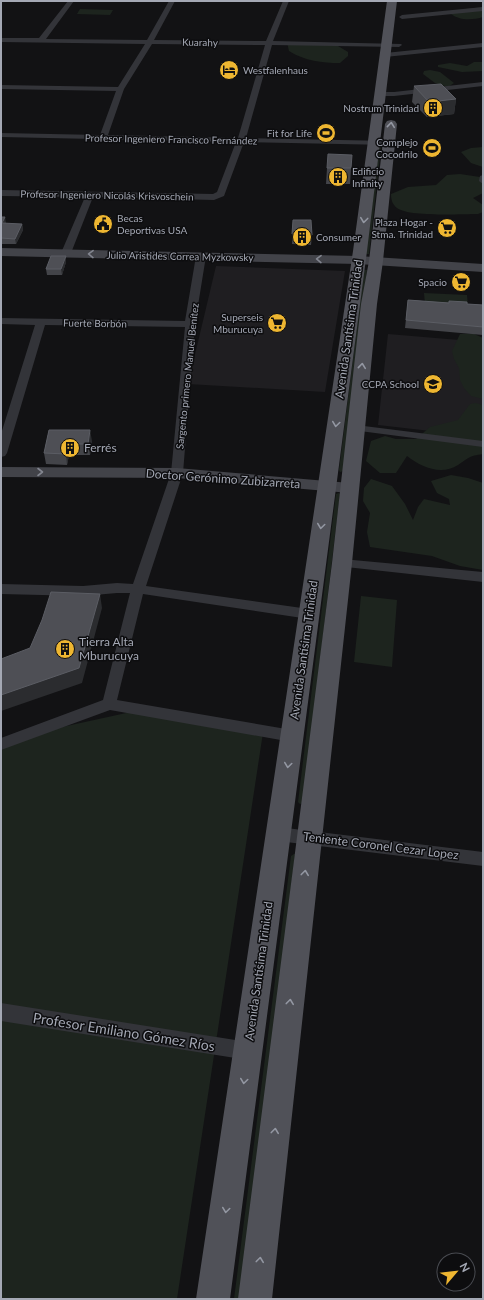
<svg xmlns="http://www.w3.org/2000/svg" width="484" height="1300" viewBox="0 0 484 1300" font-family="Lato,sans-serif">
<style>
.built{fill:#1f1e21}
.green{fill:#1d241e}
.lines{fill:none;stroke-linecap:round;stroke-linejoin:round}
.street{fill:#333439;fill-rule:evenodd}
.secondary{fill:#424349;fill-rule:evenodd}
.primary{fill:#505158;fill-rule:evenodd}
.wall{fill:#434449}
.shaded-wall{fill:#2b2c2f}
.building{fill:#4e4f55;stroke:#5b5d64}
.oneway{stroke:#9397a2}
.oneway2{stroke:#82858f}
.labels{text-anchor:middle;stroke-width:3;stroke-linejoin:round;paint-order:stroke}
.far-street-label{font-size:10px;fill:#a4a8b4;stroke:#0d0d0f}
.far-poi-label{font-size:10px;fill:#a4a8b4;stroke:#0d0d0f;text-anchor:end}
.street-label{font-size:12px;fill:#a4a8b4;stroke:#0d0d0f}
.poi-label{font-size:12px;fill:#a4a8b4;stroke:#0d0d0f;text-anchor:start}
.near-street-label{font-size:14px;fill:#a4a8b4;stroke:#0d0d0f}
</style>
<rect width="100%" height="100%" fill="#121214"/>
<path class="built" d="M216,266L345,271L325,392L188,384Z
M388,334L483,342V437L378,425Z"/>
<path class="green" d="M483,7V17C473,20 460,21 451,14L452,12L457,10Z
M80,9L113,10L110,15L77,14Z
M287,42L333,43L348,52V56L340,63C322,63 305,61 289,51Z
M474,62H483V71L462,72L438,67V65L450,63L467,66Z
M430,70L440,72L454,83L448,87L435,83L423,74L424,71Z
M379,147H381L369,254H366Z
M483,147V167L471,163L461,152L471,148Z
M460,174L480,177L483,182V193L473,198L483,205V212L478,214C460,214 409,217 397,208C392,204 391,199 391,194L408,187L436,185L447,175Z
M364,270H367L343,471L340,472L339,470Z
M424,293L467,295L468,306L425,304Z
M460,334H474L483,338V399L471,396L464,388L460,380L459,368L454,359L452,351Z
M476,403L483,405V454C468,456 469,458 458,465C441,476 421,467 407,456L396,473H380L366,461L371,441L385,436L396,439H416L430,427L458,420L470,404Z
M451,475L468,478L483,483V570L460,566L432,556L370,547L367,532L370,513L363,501L364,488L371,479L392,486L405,504L413,520L418,507L424,499L450,505L449,499L437,493L431,481Z
M339,493L340,494L303,803L300,804L298,802L336,494Z
M361,596L397,600L392,667L354,662Z
M140,710L264,726L177,1299H1V744L30,734Z
M294,854H295L242,1299H234L291,856Z"/>
<g class="lines">
<path class="street" d="M68,1H74L46,39L147,40L169,1H175L154,40L266,41L283,1H289L273,41L401,44L402,45L399,47L272,45L246,138L389,141L393,143L389,145L244,142L224,196L214,200L93,197L71,253L69,255H63L61,253L85,197L1,196V190L213,194L217,192L236,142L1,137V133L100,135L116,91L1,89V85L118,87L145,44L1,42V38H39ZM152,44L265,45L238,138L108,135L124,89Z
M483,7V11L402,19L399,17L402,15Z
M483,43V47L385,57L382,55L385,53Z
M483,82V86L394,96H380L376,94L380,92H394Z
M483,175V184L479,181L480,176Z
M201,253L206,256L195,324L183,473L146,586L309,609L314,611L316,614L314,617L309,619L143,594L117,700L292,730L297,732L300,736L297,740L292,742L110,710L1,750V738L103,700L130,593H117L83,596L1,594V584L83,586L117,583L133,584L171,473L185,327L45,325L7,453L5,456L1,457V434L35,325L1,324V318L185,321L196,256Z
M356,425L483,441V447L352,430L350,428L352,426Z
M342,559L483,572V582L337,566L336,563L337,560Z
M278,827L483,852V866L278,841L272,839L270,834L272,829Z
M1,1003L248,1042L255,1044L257,1051L255,1058L248,1060L1,1021Z"/>
<path class="secondary" d="M1,248L358,256L483,264V272L358,264L1,256Z
M1,467L177,468L350,483L356,484L359,488L356,492L350,493L177,478L1,477Z"/>
<path class="primary" d="M387,1H397L367,251L230,1299H196L353,251Z
M391,120L395,121L397,124L383,261L377,304L352,563L272,1299H238L332,563L361,304L369,261L385,124L387,121Z"/>
</g>
<path class="wall" d="M414,86L456,99L454,114L427,117L412,102Z
M327,168H351L350,184H326Z
M1,217L6,223V224H22L23,230L16,244H1Z
M293,220L312,235L311,245L292,244Z
M66,262L62,275H47L46,269Z
M408,300L483,305V335L405,328Z
M49,430L92,441L90,455H69L67,465L46,464L44,453Z"/>
<path class="shaded-wall" d="M456,99L454,114L427,117L429,102Z
M5,217L6,223L3,229L2,223Z
M22,224L23,230L16,244L15,239Z
M66,256V262L62,275L61,269Z
M90,430L92,441L90,455L88,444Z
M68,444L69,455L67,465L66,454Z
M100,594L102,608L82,683L1,711V695Z"/>
<path class="building" d="M441,84L456,99L429,102L414,86Z
M328,154L352,155L351,168H327Z
M1,217H5L2,223L22,224L15,239L1,238Z
M293,220H311L312,235L292,234Z
M51,256H66L61,269H46Z
M408,300L449,303V301L467,302V304L483,305V327L406,320Z
M49,430H90L88,444H68L66,454L44,453Z
M51,592L100,594L79,668L1,695V659L30,648L42,620Z"/>
<defs><path id="oneway-chevron" d="M-2-3.5L2.5 0L-2 3.5" fill="none" stroke-width="1.6" stroke-linecap="round" stroke-linejoin="round"/></defs>
<g class="oneway">
<use href="#oneway-chevron" transform="translate(391 125) rotate(-84)"/>
<use href="#oneway-chevron" transform="translate(364 220) rotate(97)"/>
<use href="#oneway-chevron" transform="translate(362 366) rotate(-84)"/>
<use href="#oneway-chevron" transform="translate(336 424) rotate(98)"/>
<use href="#oneway-chevron" transform="translate(321 526) rotate(98)"/>
<use href="#oneway-chevron" transform="translate(288 765) rotate(98)"/>
<use href="#oneway-chevron" transform="translate(305 873) rotate(-83)"/>
<use href="#oneway-chevron" transform="translate(290 1002) rotate(-83)"/>
<use href="#oneway-chevron" transform="translate(244 1081) rotate(98)"/>
<use href="#oneway-chevron" transform="translate(275 1131) rotate(-83)"/>
<use href="#oneway-chevron" transform="translate(226 1210) rotate(98)"/>
<use href="#oneway-chevron" transform="translate(260 1260) rotate(-83)"/>
</g>
<g class="oneway2">
<use href="#oneway-chevron" transform="translate(91 254) rotate(-179)"/>
<use href="#oneway-chevron" transform="translate(319 259) rotate(-179)"/>
<use href="#oneway-chevron" transform="translate(40 472)"/>
</g>
<defs>
<g id="hotel-disc" transform="scale(1)"><circle r="9.5" fill="#eeb631" stroke="#0d0d0f"/><path d="M-6-4.5h1.5V1H6V5H4.5V3h-9V5H-6ZM-4 0a1.8 1.8 0 1 1 3.6 0ZM.5 0V-2.5h3Q6-2.5 6 0Z" fill="#111"/></g>
<g id="building-disc" transform="scale(1)"><circle r="9.5" fill="#eeb631" stroke="#0d0d0f"/><path d="M-4-6H4V6H1V3H-1V6H-4ZM-2.5-4.3h1.7v1.8h-1.7ZM.8-4.3h1.7v1.8H.8ZM-2.5-1h1.7V.8h-1.7ZM.8-1h1.7V.8H.8Z" fill="#111"/></g>
<g id="stadium-disc" transform="scale(1)"><circle r="9.5" fill="#eeb631" stroke="#0d0d0f"/><path d="M0-5a6.5 5 0 1 0 0 10a6.5 5 0 1 0 0-10ZM-3.5-1.8h7v3.6h-7Z" fill="#111"/></g>
<g id="civic-disc" transform="scale(1)"><circle r="9.5" fill="#eeb631" stroke="#0d0d0f"/><path d="M-.6-6.5H3V-4.5H.6V-3L4-1V1h2V6H-6V1h2V-1L-.6-3ZM-1.2 2.5V6h2.4V2.5Z" fill="#111"/></g>
<g id="supermarket-disc" transform="scale(1)"><circle r="9.5" fill="#eeb631" stroke="#0d0d0f"/><path d="M-6-5.5h2.5l.6 2H6L4.5 2H-2.5L-4.4-4H-6ZM-1.5 3.2a1.3 1.3 0 1 0 .1 0ZM3 3.2a1.3 1.3 0 1 0 .1 0Z" fill="#111"/></g>
<g id="school-disc" transform="scale(1)"><circle r="9.5" fill="#eeb631" stroke="#0d0d0f"/><path d="M0-5L7-2L0 1L-7-2ZM-4 1L0 2.5L4 1V4Q0 6-4 4Z" fill="#111"/></g>
</defs>
<g fill-rule="evenodd">
<use href="#hotel-disc" x="229" y="70"/>
<use href="#building-disc" x="433" y="108"/>
<use href="#stadium-disc" x="326" y="133"/>
<use href="#stadium-disc" x="432" y="148"/>
<use href="#building-disc" x="338" y="177"/>
<use href="#civic-disc" x="103" y="224"/>
<use href="#supermarket-disc" x="447" y="228"/>
<use href="#building-disc" x="302" y="237"/>
<use href="#supermarket-disc" x="461" y="282"/>
<use href="#supermarket-disc" x="277" y="323"/>
<use href="#school-disc" x="433" y="384"/>
<use href="#building-disc" x="70" y="448"/>
<use href="#building-disc" x="65" y="649"/>
</g>
<g class="labels">
<g class="far-street-label">
<text transform="translate(200 42) rotate(1)" y="4">Kuarahy</text>
<text transform="translate(171 139) rotate(1)" y="4">Profesor Ingeniero Francisco Fernández</text>
<text transform="translate(107 195) rotate(1)" y="4">Profesor Ingeniero Nicolás Krisvoschein</text>
<text transform="translate(180 256) rotate(1)" y="4">Julio Aristides Correa Myzkowsky</text>
<text transform="translate(95 323) rotate(1)" y="4">Fuerte Borbón</text>
<text transform="translate(187 376) rotate(-84)" y="4">Sargento primero Manuel Benítez</text>
</g>
<g class="far-poi-label">
<text x="243" y="74" text-anchor="start">Westfalenhaus</text>
<text x="419" y="112">Nostrum Trinidad</text>
<text x="312" y="137">Fit for Life</text>
<text x="418" y="146">Complejo<tspan x="418" dy="12">Cocodrilo</tspan></text>
<text x="352" y="175" text-anchor="start">Edificio<tspan x="352" dy="12">Infinity</tspan></text>
<text x="117" y="222" text-anchor="start">Becas<tspan x="117" dy="12">Deportivas USA</tspan></text>
<text x="433" y="226">Plaza Hogar -<tspan x="433" dy="12">Stma. Trinidad</tspan></text>
<text x="316" y="241" text-anchor="start">Consumer</text>
<text x="447" y="286">Spacio</text>
<text x="263" y="321">Superseis<tspan x="263" dy="12">Mburucuya</tspan></text>
<text x="419" y="388">CCPA School</text>
</g>
<g class="street-label">
<text transform="translate(349 329) rotate(-82)" y="4">Avenida Santísima Trinidad</text>
<text transform="translate(223 479) rotate(4)" y="4">Doctor Gerónimo Zubizarreta</text>
<text transform="translate(304 650) rotate(-82)" y="4">Avenida Santísima Trinidad</text>
<text transform="translate(381 846) rotate(7)" y="4">Teniente Coronel Cezar Lopez</text>
<text transform="translate(259 971) rotate(-82)" y="4">Avenida Santísima Trinidad</text>
</g>
<g class="poi-label">
<text x="84" y="452">Ferrés</text>
<text x="79" y="646">Tierra Alta<tspan x="79" dy="14">Mburucuya</tspan></text>
</g>
<g class="near-street-label">
<text transform="translate(124 1032) rotate(9)" y="5">Profesor Emiliano Gómez Ríos</text>
</g>
</g>
<rect width="484" height="1300" fill="none" stroke="#a4a8b4" stroke-width="4"/>
<g transform="translate(456 1272) rotate(62)"><circle r="19" fill="#0d0d0f" stroke="#494b51"/>
<path d="M0-3L7 15L0 10L-7 15Z" fill="#eeb631"/>
<text y="-6" font-size="11" font-weight="bold" text-anchor="middle" fill="#a4a8b4">N</text>
</g>
</svg>
